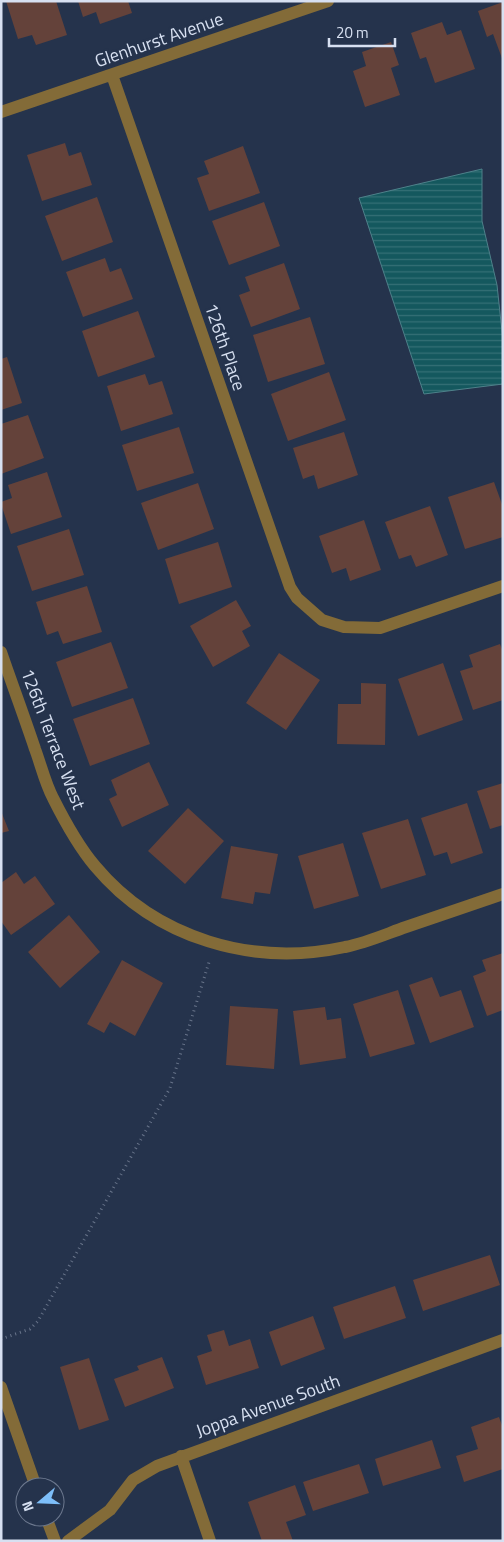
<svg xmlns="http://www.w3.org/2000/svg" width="504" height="1542" viewBox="0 0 504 1542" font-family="'Titillium Web',sans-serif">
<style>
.water{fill:url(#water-rules);stroke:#4e818a}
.building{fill:#64423a}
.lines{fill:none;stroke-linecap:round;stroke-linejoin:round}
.path{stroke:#68748a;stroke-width:3;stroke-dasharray:1 4;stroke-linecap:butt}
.minor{stroke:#836b38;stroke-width:12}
.labels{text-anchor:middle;stroke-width:5;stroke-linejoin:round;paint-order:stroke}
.street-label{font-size:18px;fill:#d7e0f1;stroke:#25334c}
</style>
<defs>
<pattern id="water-rules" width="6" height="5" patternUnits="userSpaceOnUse" patternTransform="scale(1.25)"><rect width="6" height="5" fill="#14585e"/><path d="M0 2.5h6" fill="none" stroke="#357076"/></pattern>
</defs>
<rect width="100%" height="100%" fill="#25334c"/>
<path class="water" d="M482,169V221L497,285L503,341V384L424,394L359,198Z"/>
<path class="building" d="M6,1H56L67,35L36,45L32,35L18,39Z
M78,1H128L132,13L100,24L96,12L83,17Z
M503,2V61L493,34L487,37L478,11Z
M442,22L447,35L461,30L475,69L435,83L426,57L420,59L411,33Z
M391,42L399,65L391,68L400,95L365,107L353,71L366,66L362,52Z
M65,143L69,156L81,152L92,185L42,201L27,155Z
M243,146L260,193L209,211L197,178L209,174L204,161Z
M97,197L113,242L62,261L45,216Z
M264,202L280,246L229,265L212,221Z
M105,258L110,272L121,268L133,299L83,317L66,272Z
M284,263L300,309L251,327L239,295L250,291L245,277Z
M138,311L155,357L98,377L82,331Z
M310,317L325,364L268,382L253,335Z
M7,357L22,403L1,410V359Z
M329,372L346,420L288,441L271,394Z
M145,374L149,385L162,381L173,414L121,431L107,386Z
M28,415L44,458L1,474V424Z
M179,427L194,473L137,491L122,445Z
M344,432L358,475L318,489L314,475L303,479L293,448Z
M47,472L62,517L11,534L1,504V502L12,498L8,485Z
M494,482L503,507V537L465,549L448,497Z
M198,483L214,529L158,550L141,503Z
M430,506L448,555L416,567L411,555L399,559L385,522Z
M364,520L381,570L350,581L346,568L332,573L319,536Z
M69,529L84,575L32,591L17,546Z
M218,542L232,587L179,604L165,559Z
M87,586L102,632L63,644L58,631L47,635L36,602Z
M236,600L251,626L242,631L250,646L213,667L190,626Z
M111,642L128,688L72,707L56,662Z
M500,644L503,652V700L473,710L460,671L473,667L469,655Z
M279,653L320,680L286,730L246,703Z
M443,663L463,720L418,736L398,679Z
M361,683L386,684L385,745L337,744L338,704H361Z
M133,698L150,744L90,766L73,719Z
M149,762L169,805L122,827L109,799L117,795L111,780Z
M503,783V825L490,829L477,791Z
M467,803L483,853L451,864L447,852L434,856L421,818Z
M188,808L224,841L185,884L148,851Z
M1,811L9,831L1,833Z
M408,819L426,875L381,889L362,833Z
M343,843L359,896L314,909L298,856Z
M231,846L278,854L270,894L255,892L253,904L221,898Z
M16,872L24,884L35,876L55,904L11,935L1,921V883Z
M69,915L100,952L60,988L28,952Z
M503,953V1010L487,1016L473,976L486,971L482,960Z
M122,960L163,983L135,1036L110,1022L104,1033L87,1024Z
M432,977L440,997L461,990L474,1027L430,1043L409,985Z
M398,990L415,1044L370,1057L353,1004Z
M230,1006L278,1009L274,1069L226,1065Z
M325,1007L327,1020L341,1018L346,1058L300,1065L293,1011Z
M490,1255L500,1285L423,1311L413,1280Z
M395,1286L406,1318L344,1339L333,1307Z
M313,1316L325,1349L281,1366L269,1332Z
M224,1330L229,1346L250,1339L259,1368L206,1385L197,1356L212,1351L207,1335Z
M162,1357L174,1388L125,1407L114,1379L139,1370L137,1366Z
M89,1358L109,1420L79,1430L60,1367Z
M499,1417L503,1428V1469L464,1482L456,1456L478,1449L471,1427Z
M432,1440L441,1468L383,1486L375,1459Z
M359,1464L369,1493L313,1511L303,1482Z
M295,1485L306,1515L286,1522L293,1541H262L248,1502Z"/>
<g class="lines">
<path class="path" d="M1,1339L30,1329L38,1321L170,1088L210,959"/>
<path class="minor" d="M112,75L290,587L297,598L322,620L344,627L380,628L503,586
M1,112L328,1
M1,652C12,684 24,716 35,749C41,765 45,783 53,798C65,822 78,846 95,866C156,939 253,967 345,947C366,943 386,934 406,927C438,916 471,905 503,894
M1,1387L36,1487
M181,1456L210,1541
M46,1517L55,1541
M68,1541L110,1510L133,1480L157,1466L503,1340"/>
</g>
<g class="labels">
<g class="street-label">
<text transform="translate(159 40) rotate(-19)" y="6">Glenhurst Avenue</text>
<text transform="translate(225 347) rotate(71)" y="6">126th Place</text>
<text transform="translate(53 739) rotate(69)" y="6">126th Terrace West</text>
<text transform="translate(268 1406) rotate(-20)" y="6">Joppa Avenue South</text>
</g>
</g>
<rect width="504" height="1542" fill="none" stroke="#d7e0f1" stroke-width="5"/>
<g transform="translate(40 1502) rotate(251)"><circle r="24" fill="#25334c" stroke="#6c788e"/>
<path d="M0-4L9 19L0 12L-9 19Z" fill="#7dbef9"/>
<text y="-8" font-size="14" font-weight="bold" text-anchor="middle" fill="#d7e0f1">N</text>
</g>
<path d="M329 38v8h66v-8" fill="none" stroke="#d7e0f1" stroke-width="2.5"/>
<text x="336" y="38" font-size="15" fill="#d7e0f1" stroke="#25334c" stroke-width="4" paint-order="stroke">20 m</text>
</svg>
